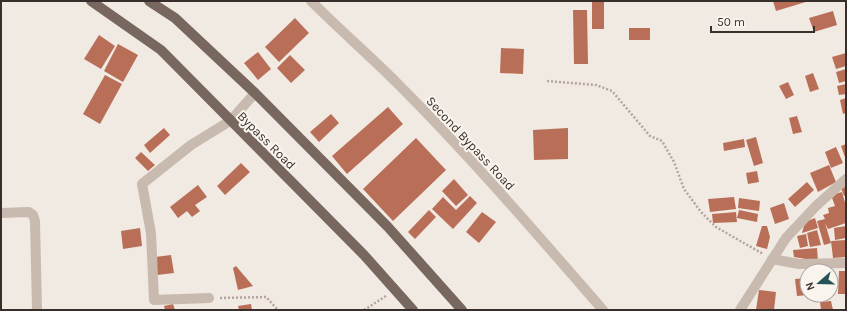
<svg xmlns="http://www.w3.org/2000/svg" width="847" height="311" viewBox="0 0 847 311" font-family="Karla,sans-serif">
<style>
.building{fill:#b96e58}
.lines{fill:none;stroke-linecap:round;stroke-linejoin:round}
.path{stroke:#b4a499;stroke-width:2.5;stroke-dasharray:2 2;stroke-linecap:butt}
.minor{stroke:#c8baae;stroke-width:10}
.tertiary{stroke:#c8baae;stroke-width:10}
.primary{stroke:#78675f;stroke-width:10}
.labels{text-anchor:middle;stroke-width:4;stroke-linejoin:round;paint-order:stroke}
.street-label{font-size:13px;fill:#382f2c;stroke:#f9f4ee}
</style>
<rect width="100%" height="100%" fill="#f1eae2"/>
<path class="building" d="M592,1H604V29H592Z
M773,1H809L776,11Z
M573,10H587L588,64H574Z
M833,11L837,25L814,32L809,18Z
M295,18L309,33L279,62L265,47Z
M629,28H650V40H629Z
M99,35L115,46L101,69L84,59Z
M118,44L138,55L123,82L104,71Z
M501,48L524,49L523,74L500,73Z
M258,52L271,69L258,80L244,63Z
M846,53V66L836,69L832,57Z
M290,55L305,70L291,83L277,68Z
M846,69V81L839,83L836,72Z
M813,73L819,89L810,92L805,76Z
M105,75L122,84L100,124L83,114Z
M788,82L794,95L786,99L779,86Z
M846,84V94L839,95L837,86Z
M846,98V113L843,114L840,100Z
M388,107L403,124L347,174L332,156Z
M331,114L339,123L319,142L310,132Z
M797,116L802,132L793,134L789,118Z
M164,128L170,135L150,153L144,145Z
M568,128V159L534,160L533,130Z
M756,137L763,163L754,166L746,140Z
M416,138L446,170L393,221L363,189Z
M744,139L745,147L724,151L723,143Z
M846,144V160L841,146Z
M836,147L843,163L831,168L825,152Z
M141,152L155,165L148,171L135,158Z
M241,163L250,172L225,195L217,186Z
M829,165L836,182L818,192L810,173Z
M757,171L759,182L748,184L746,173Z
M454,179L468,195L456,206L442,191Z
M807,182L814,190L795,207L788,199Z
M198,185L207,197L195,205L200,211L192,217L187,211L178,218L170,207Z
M846,186V196H844L841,188Z
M842,192L846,206V223L828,229L825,223L831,243L824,245L817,221L825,219L823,215L829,213L828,208L835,206L831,195Z
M470,196L477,203L453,229L432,209L443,197L456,210Z
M734,197L736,209L710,212L708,199Z
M739,198L760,201L759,211L738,208Z
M784,203L789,219L775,224L770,208Z
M429,210L436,217L415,239L408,232Z
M739,210L758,214L757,222L737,218Z
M482,212L496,222L479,243L466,232Z
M736,212L737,222L713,223L712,214Z
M815,218L818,228L802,233L805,222Z
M762,226H767L770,237L767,249L756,246Z
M846,226V238L835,240L834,228Z
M140,228L142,246L123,249L121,231Z
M817,230L821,245L810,247L807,233Z
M806,234L808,246L800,248L797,236Z
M846,240V257L833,258L831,241Z
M817,248L818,261L794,257L793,250Z
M171,255L174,273L157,275L155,257Z
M236,266L253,286L238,290L233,268Z
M811,266H832V274H831V271H811Z
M839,271H846V294H838Z
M831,276H835L836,291H831Z
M807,278V295L797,296L795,279Z
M759,290L776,292L774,310H756Z
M831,301L833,310H821L820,302Z
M173,304L175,310H165L164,306Z
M251,304L252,310H239L238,306Z"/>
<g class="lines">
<path class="path" d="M547,81L596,85L612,91L650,136L662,141L674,162L684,189L701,212L716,227L763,254
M220,298L266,297L278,310
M364,310L386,296"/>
<path class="minor" d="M311,1C339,29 369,55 397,83C469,155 536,233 603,310
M1,213L29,212L33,215L35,221L37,310
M772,259L799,264L846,263
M209,298L154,300L151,233L142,184L191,145L230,121L255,93"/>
<path class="tertiary" d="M740,310L786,238L816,206L846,179"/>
<path class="primary" d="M91,1L161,50L364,255L413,310
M149,1L175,18L255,93L388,227L462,310"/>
</g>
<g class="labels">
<g class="street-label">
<text transform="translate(267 140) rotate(45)" y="5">Bypass Road</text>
<text transform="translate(471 143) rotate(47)" y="5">Second Bypass Road</text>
</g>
</g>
<rect width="847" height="311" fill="none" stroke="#382f2c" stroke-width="4"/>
<g transform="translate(819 283) rotate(250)"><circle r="19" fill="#f9f4ee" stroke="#aca5a0"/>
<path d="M0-3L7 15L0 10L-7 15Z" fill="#265355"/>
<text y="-6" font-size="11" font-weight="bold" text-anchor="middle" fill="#382f2c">N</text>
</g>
<path d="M711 26v6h103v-6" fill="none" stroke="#382f2c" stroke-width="2"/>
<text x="717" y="26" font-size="12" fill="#382f2c" stroke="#f9f4ee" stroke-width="3" paint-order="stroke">50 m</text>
</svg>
